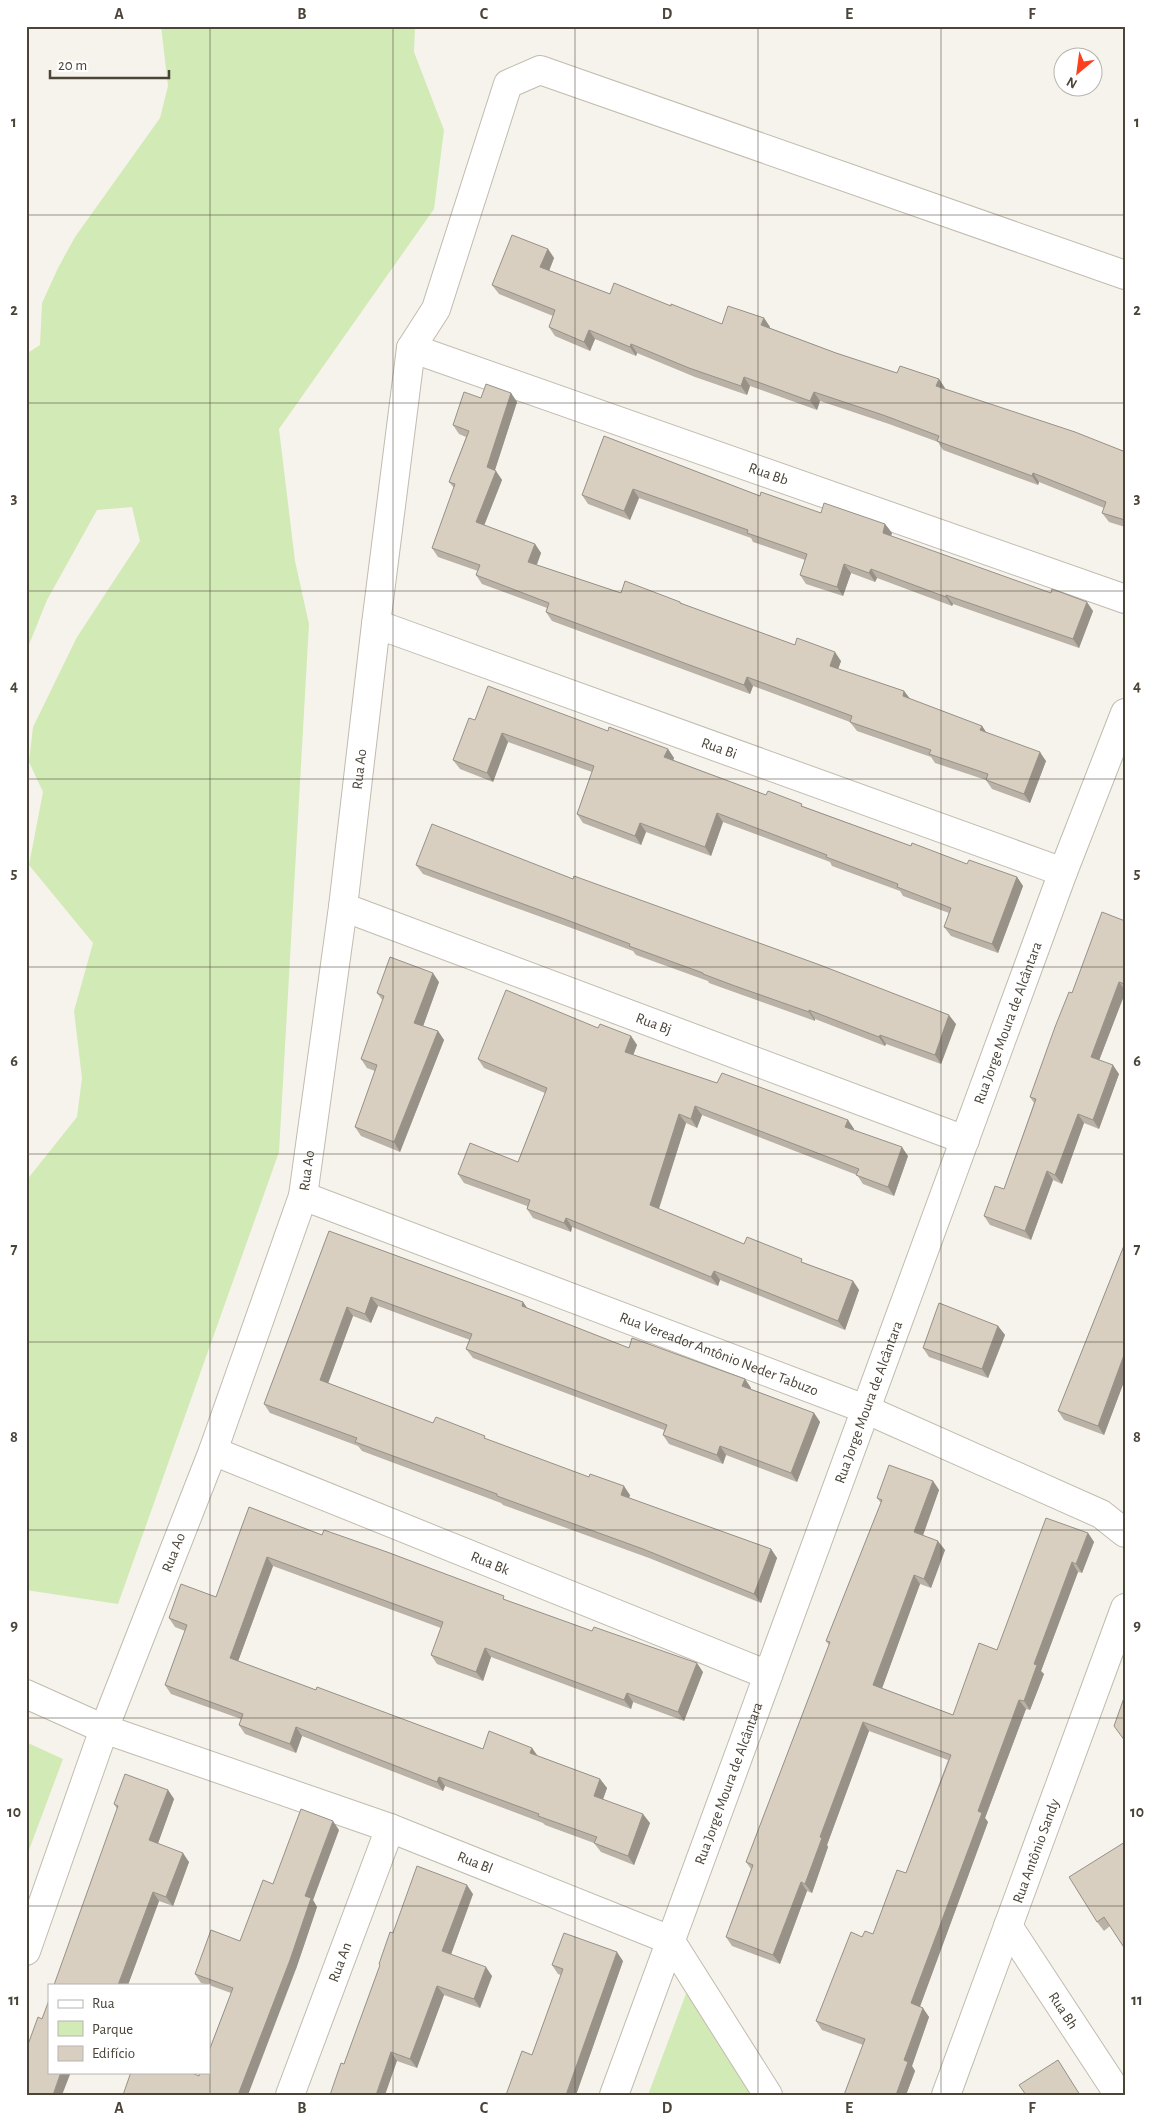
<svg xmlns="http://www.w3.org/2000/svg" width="1151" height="2121" viewBox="0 0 1151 2121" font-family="'Alegreya Sans',sans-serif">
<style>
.green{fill:#d2eab5}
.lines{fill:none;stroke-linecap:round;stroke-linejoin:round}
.minor-casing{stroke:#c2bbae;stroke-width:30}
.tertiary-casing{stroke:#c2bbae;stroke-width:30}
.minor{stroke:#fff;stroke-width:28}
.tertiary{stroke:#fff;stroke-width:28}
.wall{fill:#bab2a6}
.shaded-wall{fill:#979187}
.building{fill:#d8cfc1;stroke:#979187}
.grid{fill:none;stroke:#4b4439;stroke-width:1;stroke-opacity:0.55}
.labels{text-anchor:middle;stroke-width:5;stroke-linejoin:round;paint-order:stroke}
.street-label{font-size:15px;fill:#4b4439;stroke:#fff}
.neatline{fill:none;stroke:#4b4439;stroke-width:2}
.grid-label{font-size:16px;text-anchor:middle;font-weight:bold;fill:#4b4439}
</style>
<rect width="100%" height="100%" fill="#f6f3ec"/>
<path class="green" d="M161,26H415L414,52L444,130L434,209L279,429L295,561L309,624L279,1152L118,1604L26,1590V1181L77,1117L82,1078L74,1011L93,943L29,865L43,792L29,762L33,727L77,637L140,541L132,507L97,510L47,600L26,652V354L40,345L42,303L58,268L75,237L160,118L168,86Z
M26,1742L63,1759L26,1858Z
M690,1983L761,2095H648Z"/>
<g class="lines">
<g class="minor-casing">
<g id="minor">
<path id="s1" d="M411,348L1125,599"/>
<path id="s2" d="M376,624L1063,872"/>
<path id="s3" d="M343,907L965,1140"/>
<path id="s4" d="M303,1196L865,1409L1101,1514L1125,1533"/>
<path id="s5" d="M213,1451L768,1675"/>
<path id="s6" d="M1008,1926L1119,2095"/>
<path id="s7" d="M26,1951L104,1729L213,1451L303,1196L343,907L376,624L411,348L436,309L508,84L540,70L1125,275"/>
<path id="s8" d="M290,2095L390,1828"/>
<path id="s9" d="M614,2095L1063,872L1125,713"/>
</g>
</g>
<g class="tertiary-casing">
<g id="tertiary">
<path id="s10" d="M26,1694L104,1729L390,1828L670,1940L768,2095"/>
<path id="s11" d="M946,2095L1125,1608"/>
</g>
</g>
<use href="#minor" class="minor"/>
<use href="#tertiary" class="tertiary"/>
</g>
<path class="wall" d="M548,249L554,258L549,271L610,294L671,306L722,324L764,318L770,327V328L836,353L897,373L939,379L945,389L1123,451L1125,445V527L1109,522L1102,513L1104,508L1039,482L1038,485L943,450L938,442L889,424L820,401L817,410L750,386L747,395L695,377L637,353L636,356L595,339L590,351L555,336L549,327L553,316L499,294L492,285Z
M511,393L517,402L495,470L502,480L484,525L535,544L541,553L537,565L621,593L680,602L683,604L795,645L841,661L838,669L904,691L910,699L982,726L986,732L1046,761L1030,803L992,789L986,780L935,763L931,757L857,731L850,722L753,686L750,694L552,621L546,612L547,608L482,584L476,575L478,571L438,557L432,548L454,488L449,482L466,437L459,434L453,425L481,398Z
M604,436L760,496L821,513L885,524L892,533L891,536L1093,611L1079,648L953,604L952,606L877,578L875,582L851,573L843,596L806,584L800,575L805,560L753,542L751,538L639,498L630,520L588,504L582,495Z
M475,720L608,731L668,749L674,758L673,760L766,795L805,807L911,846L967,864L1017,877L1023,886L998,953L951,936L944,927L949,913L903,896L900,891L832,866L830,862L723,822L711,856L646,832L641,845L583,823L577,814L592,772L508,742L493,782L460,769L453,760Z
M416,865L573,879L956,1024L941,1064L886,1044L885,1046L815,1019V1021L709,983L708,981L636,955L633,951L566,926L423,874Z
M1125,921V993L1099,1060L1119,1074L1099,1129L1084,1123L1062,1184L1053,1180L1031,1240L990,1225L984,1216L1004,1189L1034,1103L1030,1097Z
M439,982L423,1026L438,1031L444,1040L400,1152L361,1136L355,1127L375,1071L367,1068L361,1059L383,1001L377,993Z
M598,1028L631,1036L637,1045L633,1055L717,1083L848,1120L854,1129V1130L908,1156L894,1196L863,1184L857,1175L702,1115L697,1128L686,1123L659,1209L744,1244L805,1263L853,1281L859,1290L845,1330L720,1280L718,1286L572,1227L571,1232L533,1218L527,1209V1206L464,1183L458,1174L518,1162L545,1093L484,1068L478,1059Z
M329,1231L523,1302L528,1309L629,1348L745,1379L751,1388V1389L814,1413L820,1422L797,1482L726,1455L723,1464L669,1444L663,1435L664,1430L473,1358L466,1349L470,1340L378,1306L371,1323L353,1316L328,1383L433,1423L488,1440L630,1495L629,1498L771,1549L777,1558L761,1603L649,1558L503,1505L501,1503L362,1451L358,1446L270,1413L264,1404Z
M1125,1243V1379L1104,1435L1064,1420L1058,1411Z
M998,1326L1005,1335L988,1378L929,1357L923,1348Z
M933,1481L939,1490L923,1535L945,1550L931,1588L920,1584L882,1688L953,1715L997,1650L1088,1533L1094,1542L1082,1573L1078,1572L1041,1671L1044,1674L1030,1710L1026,1709L985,1818L988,1822L920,2006L929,2017L912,2066L915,2071L906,2095H844L863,2045L822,2030L816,2021L862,1937L873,1934L906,1873L948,1760L869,1731L827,1845L828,1847L812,1893L807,1891L780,1964L732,1946L726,1937L751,1869L746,1862L829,1645L826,1641L881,1503L877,1498Z
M249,1507L322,1535L506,1600L703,1672L684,1721L633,1702L631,1709L491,1657L483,1681L437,1664L431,1655L441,1628L273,1566L238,1661L316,1690L483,1749L532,1748L538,1756L600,1779L607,1788L603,1799L650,1823L634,1865L601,1852L594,1843L545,1825L543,1823L445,1786L443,1791L302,1736L296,1753L245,1734L239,1725L241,1719L171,1694L165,1685L185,1631L175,1627L169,1618L216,1597Z
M168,1790L174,1799L158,1843L189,1862L173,1906L159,1901L128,1985L117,1809L114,1804Z
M339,1830L313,1900L317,1907L296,1969L199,2076L231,1993L209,1985L201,1983L195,1974L240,1941L273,1884Z
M1125,1842L1110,1926L1104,1931L1097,1922Z
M473,1894L451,1954L492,1976L480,2008L444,1995L417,2068L397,2061L344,2064L380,1966L379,1964L393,1933Z
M623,1961L576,2095H506L532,2055L561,1975L558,1974L552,1965Z"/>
<path class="shaded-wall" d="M548,249L554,258L547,276L540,267Z
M764,318L770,327L768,334L761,325Z
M589,330L595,339L590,351L584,342Z
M631,344L637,353L636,356L630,347Z
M744,377L750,386L747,395L741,386Z
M939,379L945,388L943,395L936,386Z
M814,392L820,401L817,410L810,401Z
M511,393L517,402L493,476L487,467Z
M496,471L502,480L482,531L476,522Z
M1033,473L1039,482L1038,485L1032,476Z
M633,489L639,498L630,520L624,511Z
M885,524L892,533L889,542L883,533Z
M535,544L541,553L534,571L528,562Z
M844,564L851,573L843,596L837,587Z
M871,569L877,578L875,582L869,573Z
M946,595L953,604L952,606L946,597Z
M1087,602L1093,611L1079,648L1073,639Z
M835,652L841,661L836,675L830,666Z
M747,677L753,686L750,694L744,685Z
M904,691L911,700L903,696Z
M982,726L988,735L980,730Z
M502,733L508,742L493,782L487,773Z
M668,749L674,758L671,766L664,757Z
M1040,752L1046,761L1030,803L1024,794Z
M717,813L723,822L711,856L705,847Z
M640,823L646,832L641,845L635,836Z
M1017,877L1023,886L998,953L992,944Z
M433,973L439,982L421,1032L414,1023Z
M1119,982L1125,990V993L1097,1066L1091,1057Z
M809,1010L815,1019V1021L809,1012Z
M949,1015L956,1024L941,1064L935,1055Z
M438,1031L444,1040L400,1152L394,1142Z
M880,1035L886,1044L885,1046L879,1037Z
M631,1036L637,1045L631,1061L625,1052Z
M1113,1065L1119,1074L1099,1129L1093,1120Z
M695,1106L702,1115L697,1128L691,1119Z
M679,1114L686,1123L657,1214L650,1205Z
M1078,1114L1084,1123L1062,1184L1055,1175Z
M848,1120L854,1129L852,1136L845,1127Z
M902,1147L908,1156L894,1196L888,1187Z
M1047,1171L1053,1180L1031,1240L1025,1231Z
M566,1218L572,1227L571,1232L564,1223Z
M714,1271L720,1280L718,1286L711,1277Z
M853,1281L859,1290L845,1330L838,1321Z
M371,1297L378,1306L371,1323L365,1314Z
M523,1302L529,1311L522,1306Z
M347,1307L353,1316L326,1389L320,1380Z
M998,1326L1005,1335L988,1378L982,1369Z
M1124,1355L1125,1356V1379L1104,1435L1098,1426Z
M745,1379L751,1388L748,1395L742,1386Z
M814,1413L820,1422L797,1482L791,1473Z
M720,1446L726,1455L723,1464L717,1455Z
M933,1481L939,1490L921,1541L914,1532Z
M624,1486L630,1495L627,1504L621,1495Z
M1088,1533L1094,1542L1082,1573L1076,1564Z
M938,1541L945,1550L931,1588L924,1579Z
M771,1549L777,1558L761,1603L754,1594Z
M267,1557L273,1566L236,1667L230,1658Z
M1072,1562L1078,1572L1041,1671L1044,1674L1030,1710L1024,1701L1034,1664Z
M914,1575L920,1584L880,1694L873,1685Z
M485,1648L491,1657L483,1681L476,1672Z
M697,1663L703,1672L684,1721L678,1712Z
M627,1693L633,1702L631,1709L624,1700Z
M1019,1700L1026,1709L985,1818L988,1822L918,2012L911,2003L978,1811Z
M863,1722L869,1731L827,1845L828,1847L812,1893L805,1884L820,1837Z
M296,1727L302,1736L296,1753L290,1744Z
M532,1748L538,1757L530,1753Z
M439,1777L445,1786L443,1791L437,1782Z
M600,1779L607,1788L601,1805L594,1796Z
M168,1790L174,1799L156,1849L149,1840Z
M643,1814L650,1823L634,1865L628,1856Z
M333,1821L339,1830L313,1900L317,1907L296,1969L248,2095H238L305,1896Z
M183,1853L189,1862L173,1906L166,1897Z
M801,1882L807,1891L780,1964L773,1955Z
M467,1885L473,1894L449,1960L442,1951Z
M153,1892L159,1901L128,1985H118Z
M617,1952L623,1961L576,2095H566Z
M486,1967L492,1976L480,2008L474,1999Z
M437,1986L444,1995L417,2068L410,2059Z
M923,2008L929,2017L912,2066L915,2071L906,2095H896L904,2060Z
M391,2052L397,2061L385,2095H376Z
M61,2072H71L62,2095H53Z"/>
<path class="building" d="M512,235L548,249L540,267L610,294L614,283L671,306V304L722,324L728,306L764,318L761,325L836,353L897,373L900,366L939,379L936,386L1075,432L1123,451L1125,445V520L1102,513L1106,502L1033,473L1032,476L937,441L939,436L883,415L814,392L810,401L744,377L741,386L689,368L631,344L630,347L589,330L584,342L549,327L555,310L492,285Z
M486,384L511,393L487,467L496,471L476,522L535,544L528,562L621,593L625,581L680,602V603L795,645L797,638L835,652L830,666L904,691L903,696L982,726L980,730L1040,752L1024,794L986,780L988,774L929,754L931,750L850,722L852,716L747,677L744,685L546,612L549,603L476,575L480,565L432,548L455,484L449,482L469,431L453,425L464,392L481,398Z
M604,436L760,496L761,492L821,513L824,503L885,524L883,533L1051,593L1052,589L1087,602L1073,639L946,595V597L871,569L869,573L844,564L837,587L800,575L807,554L747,533L748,530L633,489L624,511L582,495Z
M488,686L608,731L609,727L668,749L664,757L766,795L768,791L802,804L801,806L911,846L912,843L967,864L969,860L1017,877L992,944L944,927L951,908L897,887L898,884L826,857L827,855L717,813L705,847L640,823L635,836L577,814L594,766L502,733L487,773L453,760L469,718L475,720Z
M432,824L573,879L574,876L820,965L949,1015L935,1055L880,1035L879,1037L809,1010V1012L735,986L703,974V973L629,946L630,944L559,917L416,865Z
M1102,912L1125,921V984L1119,982L1091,1057L1113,1065L1093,1120L1078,1114L1055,1175L1047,1171L1025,1231L984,1216L995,1186L1004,1189L1036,1099L1030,1097L1055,1027L1069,992L1072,993Z
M390,957L433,973L414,1023L438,1031L394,1142L355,1127L377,1065L361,1059L384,996L377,993Z
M506,990L598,1028L600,1024L631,1036L625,1052L717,1083L722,1073L848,1120L845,1127L902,1147L888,1187L856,1175L859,1169L695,1106L691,1119L679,1114L650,1205L744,1244L747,1237L802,1259L801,1262L853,1281L838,1321L714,1271L711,1277L566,1218L564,1223L527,1209L530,1200L458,1174L470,1143L518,1162L547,1088L478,1059Z
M329,1231L523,1302L522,1306L629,1348L632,1338L745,1379L742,1386L814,1413L791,1473L720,1446L717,1455L663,1435L667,1425L466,1349L472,1334L371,1297L365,1314L347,1307L320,1380L433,1423L436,1417L485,1436L484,1438L589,1477L590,1474L624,1486L621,1495L771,1549L754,1594L643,1549L497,1496V1494L355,1442L357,1438L264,1404Z
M1125,1243V1356L1124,1355L1098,1426L1058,1411Z
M939,1303L998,1326L982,1369L923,1348Z
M889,1465L933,1481L914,1532L938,1541L924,1579L914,1575L873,1685L953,1715L979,1643L997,1650L1046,1518L1088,1533L1076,1564L1072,1562L1034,1664L1037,1665L1024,1701L1019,1700L978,1811L982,1813L911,2003L923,2008L904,2060L908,2062L896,2095H844L865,2039L816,2021L851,1932L862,1937L865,1931L873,1934L897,1870L906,1873L951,1755L863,1722L820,1837L822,1838L805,1884L801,1882L773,1955L726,1937L753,1865L746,1862L830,1642L826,1641L882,1500L877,1498Z
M249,1507L322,1535L324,1530L387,1552L504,1596L503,1599L592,1631L594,1627L697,1663L678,1712L627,1693L624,1700L485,1648L476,1672L431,1655L443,1622L267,1557L230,1658L316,1690L317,1687L483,1749L489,1731L532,1748L530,1753L600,1779L594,1796L643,1814L628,1856L594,1843L597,1837L538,1816L539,1814L439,1777L437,1782L296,1727L290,1744L239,1725L243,1714L165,1685L187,1625L169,1618L181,1584L216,1597Z
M1125,1695V1741L1114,1726Z
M125,1774L168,1790L149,1840L183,1853L166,1897L153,1892L118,1985H54L118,1806L114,1804Z
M301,1809L333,1821L305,1896L311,1898L290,1960L238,2095H123L131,2072H189L199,2076L201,2072H209V2051L233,1988L195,1974L211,1930L240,1941L263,1880L273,1884Z
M1125,1842V1949L1104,1917L1097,1922L1069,1877Z
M417,1866L467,1885L442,1951L486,1967L474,1999L437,1986L410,2059L391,2052L376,2095H330L341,2063L344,2064L380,1965L379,1964L390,1932L393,1933Z
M564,1933L617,1952L566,2095H506L522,2051L532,2055L563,1969L552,1965Z
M49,2000V2072H61L53,2095H26V2050L38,2017L42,2019Z
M1058,2060L1080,2095H1026L1019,2085Z"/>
<path class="grid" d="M210,26V2095M393,26V2095M575,26V2095M758,26V2095M941,26V2095M26,215H1125M26,403H1125M26,591H1125M26,779H1125M26,967H1125M26,1154H1125M26,1342H1125M26,1530H1125M26,1718H1125M26,1906H1125"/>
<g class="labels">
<g class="street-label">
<text dy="5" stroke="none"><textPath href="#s1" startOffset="379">Rua Bb</textPath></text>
<text dy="5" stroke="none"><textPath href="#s2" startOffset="365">Rua Bi</textPath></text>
<text dy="5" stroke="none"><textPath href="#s7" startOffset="1235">Rua Ao</textPath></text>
<text dy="5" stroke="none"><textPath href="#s3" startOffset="332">Rua Bj</textPath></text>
<text dy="5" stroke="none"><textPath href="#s9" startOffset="1142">Rua Jorge Moura de Alcântara</textPath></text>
<text dy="5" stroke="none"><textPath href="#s7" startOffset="830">Rua Ao</textPath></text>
<text dy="5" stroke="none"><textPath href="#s4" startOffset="445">Rua Vereador Antônio Neder Tabuzo</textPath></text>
<text dy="5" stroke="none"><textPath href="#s9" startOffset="738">Rua Jorge Moura de Alcântara</textPath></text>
<text dy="5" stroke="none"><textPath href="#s7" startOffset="425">Rua Ao</textPath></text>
<text dy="5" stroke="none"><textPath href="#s5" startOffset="299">Rua Bk</textPath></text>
<text dy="5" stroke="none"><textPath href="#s9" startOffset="332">Rua Jorge Moura de Alcântara</textPath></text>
<text dy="5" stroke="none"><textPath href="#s11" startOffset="260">Rua Antônio Sandy</textPath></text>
<text dy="5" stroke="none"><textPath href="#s10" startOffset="480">Rua Bl</textPath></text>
<text dy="5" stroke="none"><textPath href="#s8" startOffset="142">Rua An</textPath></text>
<text dy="5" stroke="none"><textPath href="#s6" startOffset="101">Rua Bh</textPath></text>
</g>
</g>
<rect width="1151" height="2121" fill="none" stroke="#ffffff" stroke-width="55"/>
<rect x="48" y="1984" width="162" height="90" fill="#ffffff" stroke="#b7b4b0"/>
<rect x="58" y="2000" width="25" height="8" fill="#ffffff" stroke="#b7b4b0"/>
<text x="92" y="2008" font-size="15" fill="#4b4439">Rua</text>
<rect x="58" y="2021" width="25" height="15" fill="#d2eab5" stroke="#b7b4b0"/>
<text x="92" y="2034" font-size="15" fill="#4b4439">Parque</text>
<rect x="58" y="2046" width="25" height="15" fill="#d8cfc1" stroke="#b7b4b0"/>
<text x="92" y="2058" font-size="15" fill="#4b4439">Edifício</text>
<g transform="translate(1078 72) rotate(209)"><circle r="24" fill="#ffffff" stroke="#b7b4b0"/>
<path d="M0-4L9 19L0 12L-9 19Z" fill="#fc3f1d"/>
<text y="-8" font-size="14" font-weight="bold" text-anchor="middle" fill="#4b4439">N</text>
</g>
<path d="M50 70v8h119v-8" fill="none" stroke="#4b4439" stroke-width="2.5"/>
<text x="58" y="70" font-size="15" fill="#4b4439" stroke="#ffffff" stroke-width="4" paint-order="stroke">20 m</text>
<rect x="28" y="28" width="1096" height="2066" class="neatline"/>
<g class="grid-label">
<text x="119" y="19">A</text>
<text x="302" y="19">B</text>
<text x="484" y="19">C</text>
<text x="667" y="19">D</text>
<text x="849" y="19">E</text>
<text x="1032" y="19">F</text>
<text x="14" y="127">1</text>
<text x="1137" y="127">1</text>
<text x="14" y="315">2</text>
<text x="1137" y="315">2</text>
<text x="14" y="503">3</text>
<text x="1137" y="503">3</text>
<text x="14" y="691">4</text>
<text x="1137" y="691">4</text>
<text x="14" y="878">5</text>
<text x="1137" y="878">5</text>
<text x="14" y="1066">6</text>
<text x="1137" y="1066">6</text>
<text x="14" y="1254">7</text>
<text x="1137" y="1254">7</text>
<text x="14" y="1442">8</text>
<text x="1137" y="1442">8</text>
<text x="14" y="1630">9</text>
<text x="1137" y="1630">9</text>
<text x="14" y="1817">10</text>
<text x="1137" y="1817">10</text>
<text x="14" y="2005">11</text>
<text x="1137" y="2005">11</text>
<text x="119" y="2113">A</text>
<text x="302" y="2113">B</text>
<text x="484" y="2113">C</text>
<text x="667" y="2113">D</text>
<text x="849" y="2113">E</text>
<text x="1032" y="2113">F</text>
</g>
</svg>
